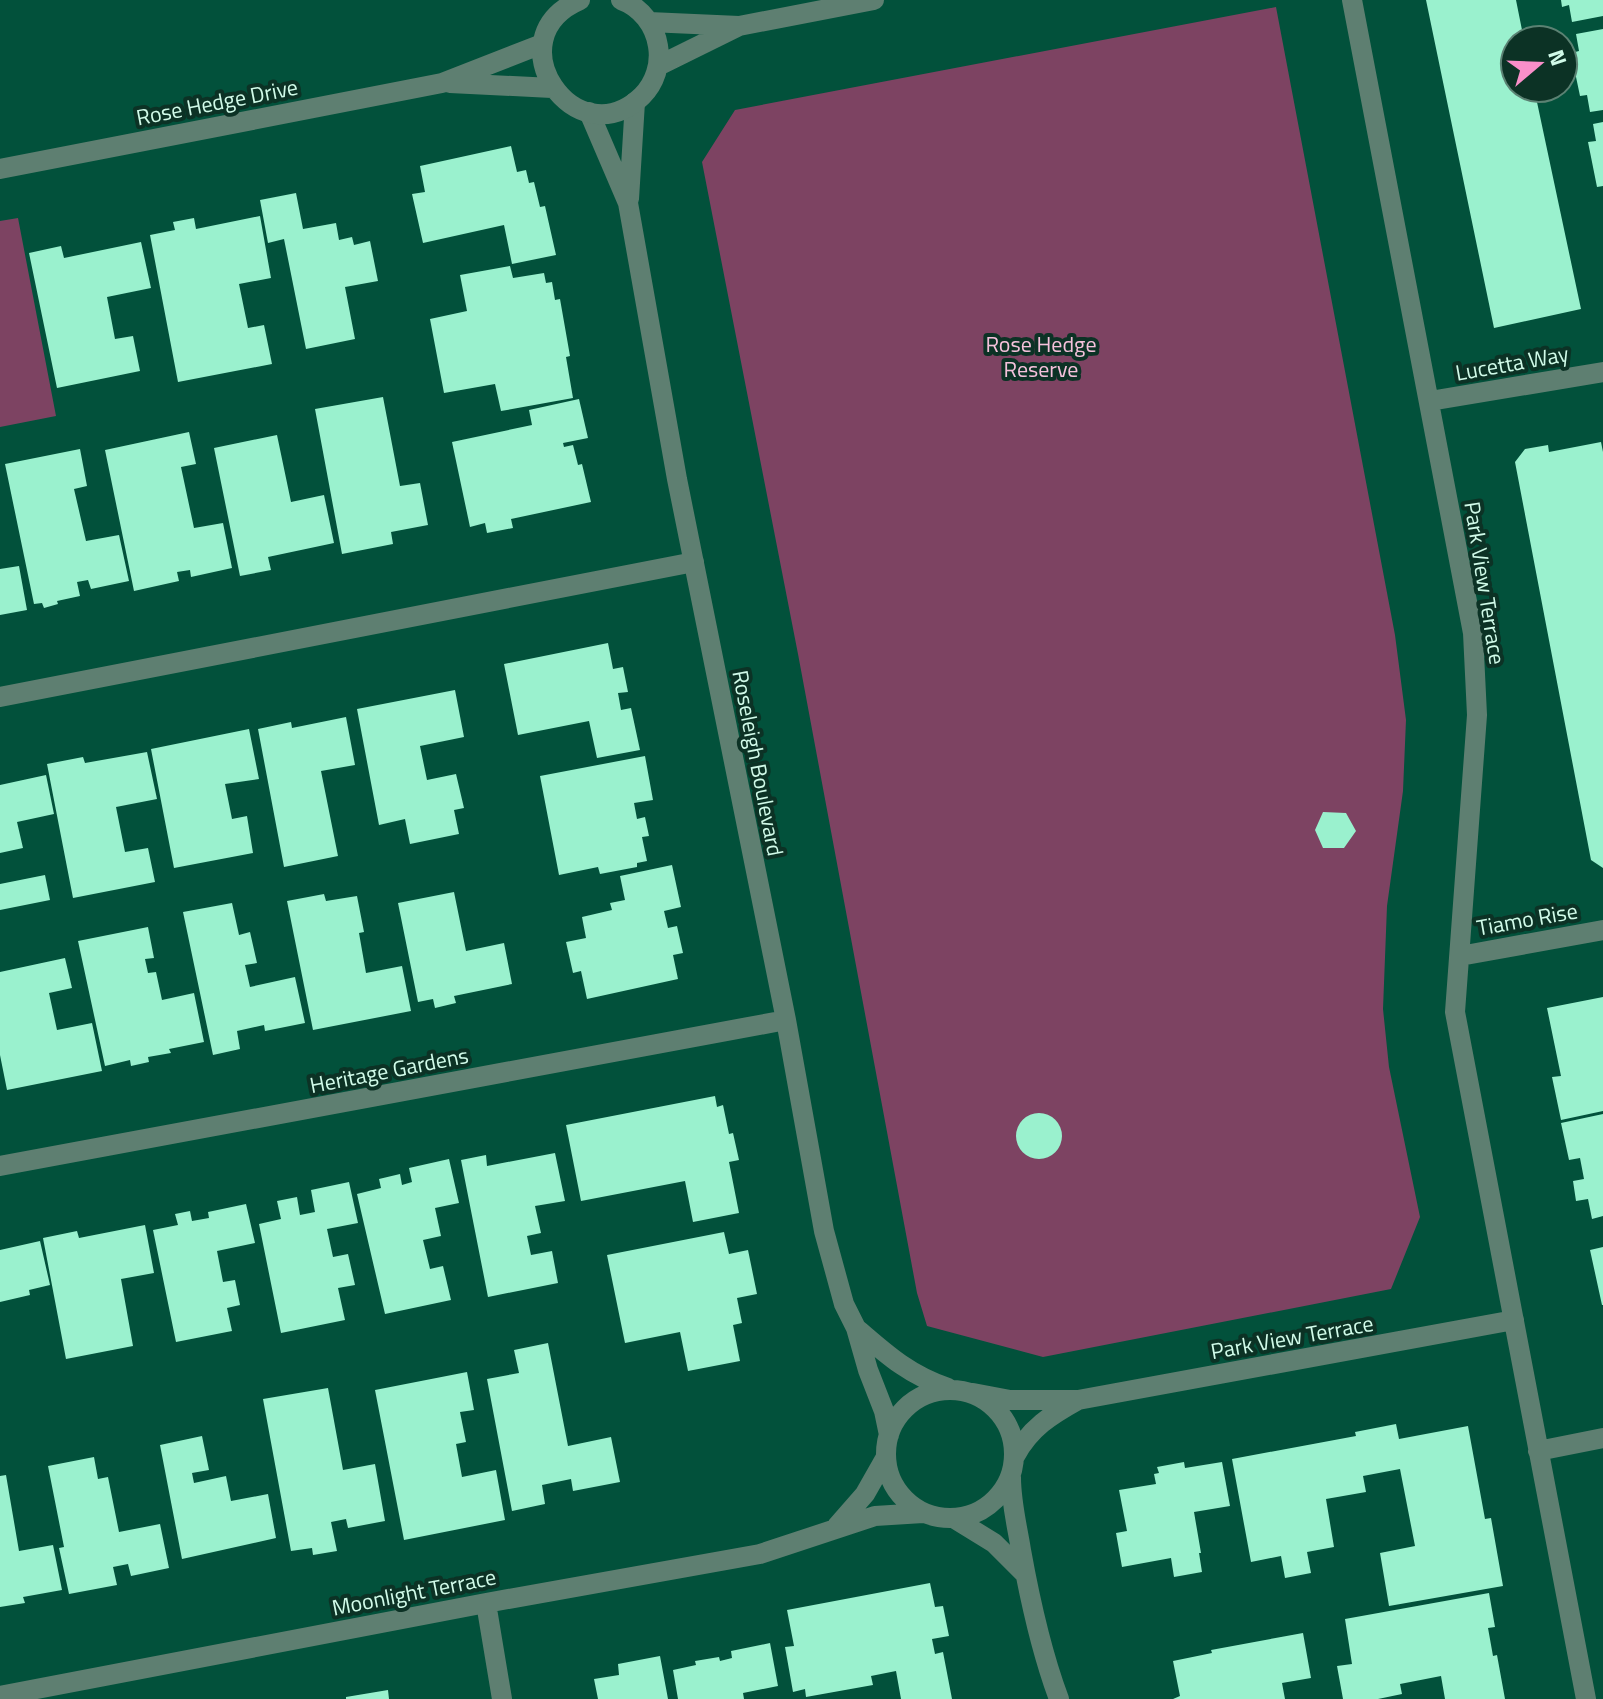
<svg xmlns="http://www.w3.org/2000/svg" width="1603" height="1699" viewBox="0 0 1603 1699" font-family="'Titillium Web',sans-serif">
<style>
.green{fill:#7d4362}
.building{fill:#9af1ce}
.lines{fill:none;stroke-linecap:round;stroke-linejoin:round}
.minor{stroke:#5e7f71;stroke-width:20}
.tertiary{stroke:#5e7f71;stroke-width:20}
.labels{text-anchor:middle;stroke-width:8;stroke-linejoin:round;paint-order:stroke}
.street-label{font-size:22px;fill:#d1fbe9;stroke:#0c3225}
.park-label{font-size:22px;fill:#f5c1db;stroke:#0c3225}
</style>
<rect width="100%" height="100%" fill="#02513b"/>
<path class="green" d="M1276,7L1395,635L1406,720L1403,791L1387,906L1383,1009L1389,1067L1420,1217L1391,1289L1043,1357L927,1326L917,1293L798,654L702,162L735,110Z
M18,218L56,416L0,427V221Z"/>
<path class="building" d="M1426,0H1516L1524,40H1515V88H1534L1581,309L1494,328Z
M1561,0H1603V16L1572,22L1569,5L1562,7Z
M1603,29V110L1590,112L1587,95L1580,96L1571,53L1579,51L1576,34Z
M1603,122V186L1597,187L1588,142L1596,141L1593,124Z
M511,146L517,172L526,170L529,183L534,182L540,207L545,206L556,255L512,264L504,225L423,243L412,194L425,192L420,166Z
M296,193L303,229L336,223L339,240L352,237L354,245L370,241L378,281L345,287L355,339L306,349L284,239L268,243L260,200Z
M260,216L271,278L239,284L248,328L264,325L272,364L178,382L150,235L175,230L173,222L194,218L196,229Z
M141,242L151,288L107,297L115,339L133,336L140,371L57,388L29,253L61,246L64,258Z
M510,266L513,278L544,273L546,283L552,282L555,300L560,299L570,356L566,357L573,398L501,411L495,384L444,393L430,319L467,311L460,275Z
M383,397L400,486L420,483L428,525L391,532L393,544L342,554L315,409Z
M579,399L588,438L563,443L564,447L573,445L578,465L582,464L591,502L511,519L513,528L487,533L485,523L470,527L452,442L532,425L529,410Z
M189,432L196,464L181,467L194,528L223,523L232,568L191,577L190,570L177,572L179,581L134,591L105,450Z
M277,435L291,502L324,495L334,543L268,557L271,570L240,576L214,448Z
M1601,442L1603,452V868L1591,860L1515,462L1525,449L1548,445L1549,452Z
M80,449L87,486L74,489L86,541L119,535L129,581L91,589L88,580L77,582L80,596L57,601L58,604L44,608L42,603L34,604L5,464Z
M19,566L27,610L0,615V569Z
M608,643L613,669L623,667L628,692L618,693L621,710L631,708L640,750L597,758L589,721L518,735L504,664Z
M455,690L464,737L420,746L427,780L456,774L464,808L454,810L459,834L410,844L405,819L379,825L357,709Z
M346,717L355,765L321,771L338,856L284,867L258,729L291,722L292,728Z
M249,729L259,779L225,784L232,819L247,816L253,853L174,868L151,749Z
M147,752L157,799L116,807L125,852L148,848L155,882L73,898L47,764L83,757L85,763Z
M645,756L653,800L634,803L637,819L645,817L649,836L642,837L647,861L637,863V867L600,874L598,867L559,875L540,776Z
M46,775L54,814L17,822L23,848L0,853V785Z
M1323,812L1346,813L1356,831L1344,848H1323L1315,830Z
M672,865L681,907L664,911L668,928L677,926L683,953L673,955L678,979L587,999L581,971L573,973L566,942L586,938L582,917L612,910L610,903L625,900L620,876Z
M45,875L50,900L0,910V884Z
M454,892L466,951L504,943L512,984L454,996L456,1003L435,1008L433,999L418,1002L398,903Z
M324,894L326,901L357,896L364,932L359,933L366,973L402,966L411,1011L313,1030L287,901Z
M232,903L239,935L250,932L257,963L245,965L250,987L295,977L305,1023L265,1031L264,1025L237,1031L240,1049L213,1055L183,912Z
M148,927L154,958L145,959L148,973L156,972L162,1000L194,993L204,1042L169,1049L171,1053L148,1057L149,1062L131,1066L130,1060L105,1066L78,941Z
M65,958L72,988L49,993L57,1030L92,1023L102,1071L7,1090L0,1055V972Z
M1603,997V1111L1561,1120L1552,1077L1561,1076L1547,1008Z
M715,1096L717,1107L723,1105L729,1134L733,1133L739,1160L729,1162L739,1213L693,1222L685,1181L581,1201L566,1125Z
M1016 1136a23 23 0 1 1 46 0a23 23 0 1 1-46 0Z
M1603,1114V1216L1592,1219L1588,1199L1576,1201L1573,1181L1584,1179L1580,1158L1569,1160L1561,1123Z
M555,1153L565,1201L535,1206L541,1233L527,1236L531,1255L552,1251L558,1283L488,1297L461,1160L486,1155L487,1166Z
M449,1159L459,1203L435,1208L441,1236L423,1240L430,1269L443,1266L451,1300L385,1314L357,1194L381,1188L379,1179L400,1174L402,1185L412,1182L409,1168Z
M349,1182L358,1223L327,1229L333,1257L348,1254L355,1285L338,1288L345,1320L281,1333L259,1224L281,1219L277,1201L297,1197L300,1215L315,1212L311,1190Z
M246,1204L255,1243L217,1251L223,1282L235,1280L240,1305L227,1308L232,1331L176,1342L153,1230L178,1225L175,1214L190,1211L192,1221L209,1218L208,1212Z
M145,1225L154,1273L121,1279L133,1346L66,1359L43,1238L77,1231L79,1238Z
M724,1232L729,1254L748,1250L757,1294L737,1298L742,1323L733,1325L740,1361L688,1371L680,1332L625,1343L607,1255Z
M40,1241L50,1285L29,1290L30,1295L0,1302V1250Z
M1603,1247V1305H1602L1590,1250Z
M548,1343L568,1446L611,1437L620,1482L573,1491L571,1479L542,1485L545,1504L512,1511L487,1379L519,1373L514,1350Z
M467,1372L474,1410L460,1412L466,1442L456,1444L462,1477L496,1470L505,1520L404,1540L375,1390Z
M328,1388L343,1470L375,1464L385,1521L348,1528L346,1519L331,1522L337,1551L313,1555L312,1548L291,1551L263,1399Z
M1396,1424L1399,1439L1468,1426L1485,1519L1491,1518L1503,1586L1389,1606L1380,1553L1415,1546L1400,1469L1363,1476L1366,1492L1326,1499L1334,1547L1307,1552L1311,1573L1285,1578L1281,1556L1251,1562L1232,1459L1356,1436L1355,1432Z
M202,1436L209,1470L192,1473L194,1483L226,1476L231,1501L268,1494L276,1538L182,1559L160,1445Z
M94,1457L98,1479L108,1477L119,1532L160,1524L169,1568L131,1576L128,1564L113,1567L117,1585L69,1594L59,1548L64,1547L48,1466Z
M1184,1462L1185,1468L1222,1462L1230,1506L1194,1512L1201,1553H1199L1202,1572L1174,1577L1171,1558L1122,1567L1116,1533L1127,1531L1119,1490L1156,1484L1154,1474L1159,1473L1157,1467Z
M6,1475L19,1551L53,1545L62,1590L23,1597L25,1603L0,1607V1476Z
M930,1583L935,1607L943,1606L949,1636L932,1639L935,1654L943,1652L952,1699H901L896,1671L871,1676L873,1685L806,1697L805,1689L793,1692L785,1647L794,1646L787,1610Z
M1489,1593L1495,1627L1488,1628L1493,1656L1497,1655L1505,1699H1445L1441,1676L1400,1684L1402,1694L1378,1699H1343L1337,1666L1352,1664L1345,1619Z
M1303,1633L1311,1678L1282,1683L1285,1699H1173L1180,1696L1173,1661L1212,1653L1211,1650Z
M770,1643L778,1686L743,1693L744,1699H678L673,1670L696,1665L695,1661L719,1657L720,1661L732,1658L731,1651Z
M660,1656L668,1699H598L594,1679L619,1675L618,1664Z
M388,1690L389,1699H346V1697Z"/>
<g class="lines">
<path class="minor" d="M1352,0L1473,633L1477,715L1455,1012L1586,1699
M589,112L628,203L677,479L786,1020L824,1231L844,1304L856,1328L868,1370L884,1411L889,1435
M629,199L635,102
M1430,401L1603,372
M0,697L694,562
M1460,956L1603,930
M0,1166L786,1020
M856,1328C886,1354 909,1375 948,1388
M886 1454a64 64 0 1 1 128 0a64 64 0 1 1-128 0Z
M973,1393L1010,1400H1078L1514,1320
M1538,1451L1603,1438
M1015,1456C1030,1428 1051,1415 1078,1400
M1011,1477C1011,1503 1017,1525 1021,1550C1030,1600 1041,1651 1059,1699
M955,1519L994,1543L1025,1574
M837,1526L865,1494L886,1457
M486,1603L502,1699
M0,1696L486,1603L760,1554L875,1516L923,1513"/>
<path class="tertiary" d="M580,0C492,38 576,160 642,96C655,83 661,64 658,46C655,26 641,7 621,0
M649,22L739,26L874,0
M658,66L739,26
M450,83L552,88
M0,169L442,83L542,44"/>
</g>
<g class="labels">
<g class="street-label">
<text transform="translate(217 102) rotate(-11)" y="8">Rose Hedge Drive</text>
<text transform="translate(1512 363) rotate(-10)" y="8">Lucetta Way</text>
<text transform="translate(1485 583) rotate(81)" y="8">Park View Terrace</text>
<text transform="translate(758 763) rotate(79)" y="8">Roseleigh Boulevard</text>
<text transform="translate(1527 919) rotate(-10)" y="8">Tiamo Rise</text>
<text transform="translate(389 1070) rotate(-11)" y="8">Heritage Gardens</text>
<text transform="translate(1292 1337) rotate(-10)" y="8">Park View Terrace</text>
<text transform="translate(414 1592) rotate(-11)" y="8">Moonlight Terrace</text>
</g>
<g class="park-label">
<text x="1041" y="352">Rose Hedge<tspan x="1041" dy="25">Reserve</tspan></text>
</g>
</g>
<g transform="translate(1539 64) rotate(71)"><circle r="38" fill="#0c3225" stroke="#5b8273" stroke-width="2"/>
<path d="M0-6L14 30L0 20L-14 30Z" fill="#f98fc9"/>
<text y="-12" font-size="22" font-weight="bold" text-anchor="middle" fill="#d1fbe9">N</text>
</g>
</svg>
